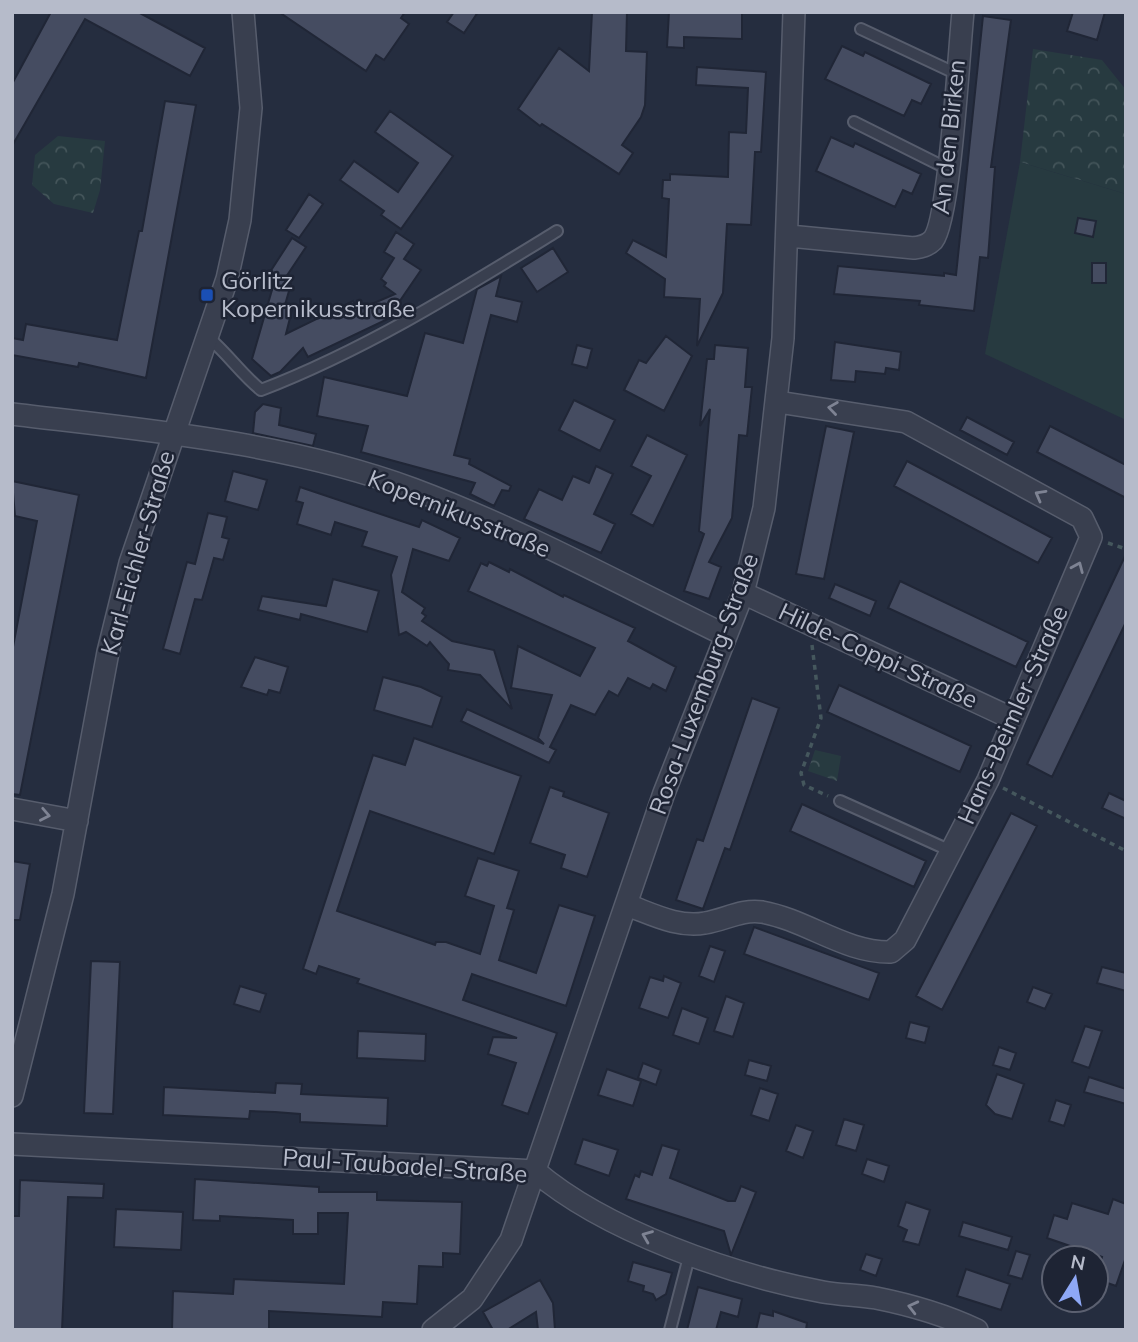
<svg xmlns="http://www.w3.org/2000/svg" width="1138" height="1342" viewBox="0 0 1138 1342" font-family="Mulish,sans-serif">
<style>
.park{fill:url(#park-crowns)}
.garden{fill:#273a40}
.building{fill:#454c61;stroke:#202636;stroke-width:2}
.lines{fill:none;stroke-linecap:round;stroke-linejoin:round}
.lane-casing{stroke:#575d6d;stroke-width:14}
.street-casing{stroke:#575d6d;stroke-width:24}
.path{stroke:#45575d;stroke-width:3.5;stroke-dasharray:5 5;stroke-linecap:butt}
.lane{stroke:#393f4f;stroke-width:10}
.street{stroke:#393f4f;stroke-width:21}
.oneway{stroke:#7e8393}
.transit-dot{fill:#1a4fb4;stroke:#1e2434;stroke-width:2.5}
.labels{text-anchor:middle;stroke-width:5;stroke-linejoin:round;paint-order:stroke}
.street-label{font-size:24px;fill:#b6bbca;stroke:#1e2434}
.poi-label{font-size:24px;fill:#b6bbca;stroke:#1e2434;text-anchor:start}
</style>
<defs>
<pattern id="park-crowns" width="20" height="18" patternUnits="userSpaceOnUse" patternTransform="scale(1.75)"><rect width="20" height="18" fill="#273a40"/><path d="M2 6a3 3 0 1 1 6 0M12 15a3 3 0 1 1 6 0" fill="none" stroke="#44555a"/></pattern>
</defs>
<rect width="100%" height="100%" fill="#252d3f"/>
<path class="park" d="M1033,49L1102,60L1126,90V194L1020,162Z
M58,136L105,141L100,190L93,213L54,204L32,185L35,155Z
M815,750L841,756L837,781L808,771Z"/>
<path class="garden" d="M1020,162L1126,194V420L985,354Z"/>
<path class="building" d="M51,12H138L205,48L190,76L85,19L12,146V84Z
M279,12H405L401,18L409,24L384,60L376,55L366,71Z
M454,12H478L464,33L447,22Z
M592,12H627L626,51L647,52L645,105L641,117L622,145L633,153L619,174L542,124L540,126L518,109L559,48L589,71Z
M669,12H742V39L684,37V48L667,47Z
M1073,12H1105L1097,40L1067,31Z
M983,16L1011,20L991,167H995L988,258L980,257L974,311L919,305L920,301L834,294L838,266L944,276V273L956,275Z
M842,46L863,56L865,52L931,84L921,104L912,100L904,116L825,79Z
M697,67L766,72L761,152H755L751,225L727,224L723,293L697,346L700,299L664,297L665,279L626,253L633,240L666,257L669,199L662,198L663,180H670V174L728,177L729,132L746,133L748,88L696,85Z
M165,101L196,105L146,378L79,363L78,367L12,355V338L23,340L26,324L117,340L139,231H142Z
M390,111L453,156L401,229L381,215L384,211L340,180L354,161L398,192L418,163L375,132Z
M831,137L853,147L855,143L921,174L912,194L903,190L895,207L816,171Z
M309,194L323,204L299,238L286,230Z
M1078,218L1096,221L1093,237L1075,233Z
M396,232L414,244L404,259L421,270L391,314L392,317L308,357L303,348L280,372L271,376L252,359L276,276L270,272L292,238L306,247L284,280L291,284L285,305L293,306L286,334L353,301L358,310L395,294L384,286L386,283L381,279L394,258L384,252Z
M553,248L568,272L537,292L521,268Z
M1092,263H1106V283H1092Z
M501,276L496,296L522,302L517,322L491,315L454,455L470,459L469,464L511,486L509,491L502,490L494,506L470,494L475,483L361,452L368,426L317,416L324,377L407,396L425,333L463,343L477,289Z
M666,336L692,356L664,411L624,390L639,360L646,363Z
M835,342L901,352L899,370L886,368L885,374L856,371L855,382L831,380Z
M577,345L592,349L587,368L572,364Z
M715,345L748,348L745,387H752L747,436L739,435L732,518L709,562L721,567L709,599L684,591L704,534L699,531L710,409L700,426L707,359H714Z
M574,400L615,420L600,451L559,430Z
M263,404L281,408L279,425L316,434L313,446L253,433L255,412Z
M967,417L1014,442L1007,455L960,430Z
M826,426L854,432L824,579L796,574Z
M1050,426L1126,465V498L1037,452Z
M647,435L687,455L653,526L631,514L651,476L631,466Z
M907,461L1052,538L1038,563L894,486Z
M596,466L613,474L594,514L615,524L601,553L524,519L539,489L562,500L573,476L589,483Z
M233,471L267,480L258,510L225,501Z
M12,481L79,495L20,795L12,794V652L37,521L15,516Z
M300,487L419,527L422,520L460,538L449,561L413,549L402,592L425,608L422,613L426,616L422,621L452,641L494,650L512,709L480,675L448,670L449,664L430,642L427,646L406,632L399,635L391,575L397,557L362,546L367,532L335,522L331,535L297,524L303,503L296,501Z
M208,513L227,517L222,537L229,539L223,560L214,558L202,600L195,599L180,654L163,649L187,562L195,564Z
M1126,554V622L1052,777L1027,764Z
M489,562L509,572L510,569L563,597L564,595L635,628L628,641L676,667L666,691L653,684L650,689L628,678L618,696L609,691L595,715L571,705L550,747L556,750L549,763L461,721L467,709L544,744L538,738L552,695L511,688L518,646L580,676L595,648L468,591L481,563L487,566Z
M333,579L379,591L367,632L301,614L300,620L258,610L262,596L326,606Z
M900,581L1028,642L1016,667L888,608Z
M835,584L876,601L870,616L829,598Z
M255,657L288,667L280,693L269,690L267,695L241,687Z
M383,677L421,687L442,697L432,727L374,710Z
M839,685L971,746L960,772L827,712Z
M752,698L779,708L730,850L725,848L703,909L676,900L697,839L703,841Z
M414,738L521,776L494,854L370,811L337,911L435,945L436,942H446L480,954L494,906L465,896L478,858L519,871L507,908L514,910L499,960L536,973L559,905L595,916L566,1006L472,974L463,1000L557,1033L528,1114L502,1105L516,1063L488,1054L493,1037L517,1038L357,983L359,979L319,966L316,974L303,969L373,755L405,765Z
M550,787L564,792L563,796L609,813L587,877L561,868L565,855L530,843Z
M1109,793L1126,801V819L1102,808Z
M802,804L926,861L914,887L790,831Z
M1011,813L1037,826L942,1010L916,996Z
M12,861L30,864L20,920H12Z
M754,927L879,973L869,1000L744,954Z
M710,946L725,951L714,982L699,976Z
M91,961L120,962L113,1114L84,1113Z
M1102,967L1126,973V991L1097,983Z
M664,976L681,983L668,1018L639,1008L650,977L663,981Z
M240,986L266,994L260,1012L234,1004Z
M1033,987L1052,994L1045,1009L1027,1002Z
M726,996L744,1003L733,1037L714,1031Z
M682,1008L708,1018L699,1044L673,1035Z
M910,1022L929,1027L925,1043L906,1038Z
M1085,1026L1102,1031L1089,1068L1072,1062Z
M358,1031L426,1034L425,1061L357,1058Z
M999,1047L1016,1053L1010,1070L993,1065Z
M749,1060L771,1066L767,1081L745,1075Z
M643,1063L661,1070L656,1085L638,1078Z
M607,1069L641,1081L633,1106L598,1095Z
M997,1074L1024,1084L1012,1119L995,1114L986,1105Z
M1089,1077L1126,1089V1104L1084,1092Z
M276,1083L302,1084L301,1094L388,1098L387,1126L300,1122V1114L275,1112L250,1111L249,1119L163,1115L164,1087L275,1093Z
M760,1088L778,1094L769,1121L751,1115Z
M1056,1100L1071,1105L1064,1126L1049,1121Z
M844,1119L864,1125L856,1151L836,1145Z
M796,1125L813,1131L803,1158L786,1151Z
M583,1139L618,1150L609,1176L575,1164Z
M662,1145L679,1150L670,1178L728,1201H735L741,1186L756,1192L731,1255L724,1231L626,1199L635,1175L639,1177L641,1171L652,1175Z
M867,1159L889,1166L884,1182L862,1174Z
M195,1179L319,1187V1192H377V1200L462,1202L460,1254L443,1253V1267L419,1266L417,1304L383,1302L382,1317L269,1311V1330H172L173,1291L233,1294L234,1279L344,1284L348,1213H318V1234H293V1220L220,1216V1221L193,1220Z
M20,1180L104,1184L103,1198L68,1197L62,1330H12V1216H19Z
M1113,1199L1126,1204V1257L1116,1286L1096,1279L1102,1257L1047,1238L1054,1215L1067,1219L1072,1203L1108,1214Z
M906,1202L930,1210L919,1245L903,1241L907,1230L898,1226Z
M116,1209L183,1212L181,1250L114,1247Z
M963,1222L1012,1237L1008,1250L959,1236Z
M1016,1251L1030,1255L1022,1279L1008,1275Z
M866,1254L882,1259L876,1276L860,1270Z
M633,1262L672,1273L666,1294L656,1300L653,1294L643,1291L644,1286L628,1281Z
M966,1269L1010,1284L1001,1310L957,1296Z
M540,1280L553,1303L555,1330H538L536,1312L507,1330H493L483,1312Z
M698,1287L742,1299L738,1317L721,1312L716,1330H687Z
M773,1311L807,1323L806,1330H756L760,1313L773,1316Z"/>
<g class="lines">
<g class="lane-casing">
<path id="lane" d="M861,29L957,74
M854,122L948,169
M208,337C228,354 241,374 261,390C367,349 461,290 557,231
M840,801L951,851
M670,1330L690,1253"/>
</g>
<g class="street-casing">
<path id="street" d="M789,236L914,248C921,247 927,246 933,240C950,219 959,50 963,12
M12,414C146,430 285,442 413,489C520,529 622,585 725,635
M743,593L1013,719
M12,809L77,821
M627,905C652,914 678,928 705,923C725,920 741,909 762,912C807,920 845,953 891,952L905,940L988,780L1091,537L1082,518L906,422L778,402
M12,1096L63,894L108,652L130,563L227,279L240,220L251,108L243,12
M12,1144L535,1171C605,1231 732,1275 823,1292C840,1295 858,1295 876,1298C911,1305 945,1315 977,1330
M433,1330L472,1299L511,1240L664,793L743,593L764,508L783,338L794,12"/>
</g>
<path class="path" d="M1108,543L1126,549
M812,645L821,718L801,773L804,785L828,796
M1003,788L1126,851"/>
<use href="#lane" class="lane"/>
<use href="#street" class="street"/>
</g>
<defs><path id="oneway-chevron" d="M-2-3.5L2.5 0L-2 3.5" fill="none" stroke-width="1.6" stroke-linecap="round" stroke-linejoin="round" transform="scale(1.75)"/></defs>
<g class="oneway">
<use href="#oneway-chevron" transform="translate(833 408) rotate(-172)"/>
<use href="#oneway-chevron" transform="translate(1040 495) rotate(-151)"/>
<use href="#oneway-chevron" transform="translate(1078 567) rotate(-67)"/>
<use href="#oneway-chevron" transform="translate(45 815) rotate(11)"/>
<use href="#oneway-chevron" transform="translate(647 1236) rotate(-158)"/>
<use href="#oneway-chevron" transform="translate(913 1307) rotate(-166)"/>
</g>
<rect class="transit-dot" x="200" y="288" width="14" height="14" rx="3.5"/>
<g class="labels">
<g class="street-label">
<text transform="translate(949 137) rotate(-84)" y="8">An den Birken</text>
<text transform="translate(459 514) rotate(22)" y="8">Kopernikusstraße</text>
<text transform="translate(138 553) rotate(-74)" y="8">Karl-Eichler-Straße</text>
<text transform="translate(878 656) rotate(25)" y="8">Hilde-Coppi-Straße</text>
<text transform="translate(704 684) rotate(-70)" y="8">Rosa-Luxemburg-Straße</text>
<text transform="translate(1013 715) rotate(-66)" y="8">Hans-Beimler-Straße</text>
<text transform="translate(405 1166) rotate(4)" y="8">Paul-Taubadel-Straße</text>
</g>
<g class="poi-label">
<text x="221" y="289">Görlitz<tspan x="221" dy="28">Kopernikusstraße</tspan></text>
</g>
</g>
<rect width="1138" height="1342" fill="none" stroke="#b6bbca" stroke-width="28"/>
<g transform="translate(1075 1279) rotate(11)"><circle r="33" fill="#1e2434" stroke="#5b6070" stroke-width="2"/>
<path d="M0-5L12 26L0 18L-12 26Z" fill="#8ea8f6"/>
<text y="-10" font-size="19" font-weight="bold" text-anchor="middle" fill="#b6bbca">N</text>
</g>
</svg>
